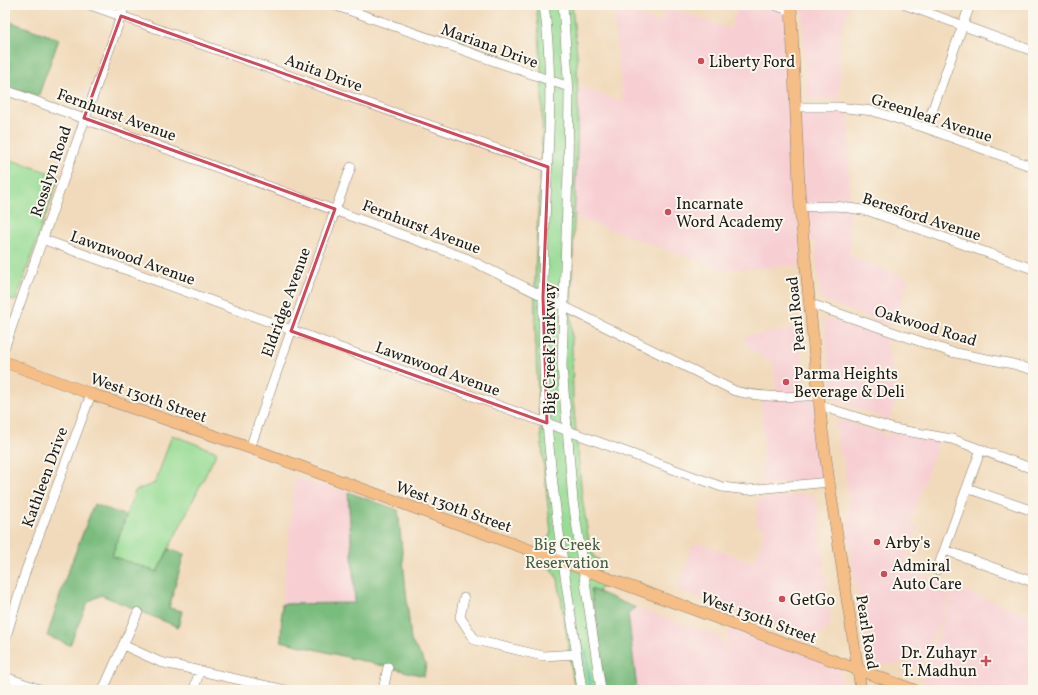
<svg xmlns="http://www.w3.org/2000/svg" width="1038" height="695" viewBox="0 0 1038 695" font-family="Vollkorn,serif">
<style>
.built{fill:#f7cfd3}
.green{fill:#98dc95;stroke:#5a7c58}
.forest{fill:#7abc7e;stroke:#4b6c4d}
.lines{fill:none;stroke-linecap:round;stroke-linejoin:round}
.stream{stroke:#50acce;stroke-width:1.5}
.minor-casing{stroke:#867b6c;stroke-width:10}
.major-casing{stroke:#867b6c;stroke-width:12}
.minor{stroke:#fff;stroke-width:9}
.major{stroke:#f6be87;stroke-width:11}
.marked{fill:none;stroke:#d1495b;stroke-width:3;stroke-linejoin:round}
.poi-dot{fill:#d1495b;stroke:#fbf7ec;stroke-width:1.5}
.labels{text-anchor:middle;stroke-width:4;stroke-linejoin:round;paint-order:stroke}
.street-label{font-size:16px;fill:#1c1c1c;stroke:#fbf7ec}
.poi-label{font-size:16px;fill:#1c1c1c;stroke:#fbf7ec;text-anchor:start}
.park-label{font-size:16px;fill:#475f46;stroke:#fbf7ec}
</style>
<rect width="100%" height="100%" fill="#fbf7ec"/>
<filter id="ink" filterUnits="userSpaceOnUse"><feTurbulence type="fractalNoise" baseFrequency=".025" numOctaves="2"/><feDisplacementMap in="SourceGraphic" scale="8" xChannelSelector="R" yChannelSelector="G"/><feConvolveMatrix kernelMatrix="1 2 1 2 8 2 1 2 1" color-interpolation-filters="sRGB"/></filter>
<filter id="wash" filterUnits="userSpaceOnUse"><feTurbulence type="fractalNoise" baseFrequency=".012" numOctaves="4" result="noise"/><feDisplacementMap in="SourceGraphic" scale="16" xChannelSelector="R" yChannelSelector="G"/><feGaussianBlur stdDeviation="0.9" result="paint"/><feColorMatrix in="noise" values="0 0 0 0 0 0 0 0 0 0 0 0 0 0 0 0 0 1.4 0 .05"/><feComposite in="paint" operator="in"/></filter>
<g filter="url(#wash)">
<rect width="100%" height="100%" fill="#f1dabb"/>
<path class="built" d="M612,5L660,23L666,6L730,29L739,5H765L788,13L801,265L724,270L574,217L577,147V86L623,102Z
M802,5H850L840,33L839,99L807,98Z
M831,110L849,112L850,256L909,279L892,326L821,300L815,245L817,243L806,240L799,111Z
M828,319L877,333L886,339L898,395L889,420L834,400L824,322Z
M798,329L806,393L776,392L773,361L767,360L755,352L745,344L744,339L748,335Z
M816,398L824,478L760,486L764,441L761,399Z
M846,421L885,435L888,438L890,431L939,440L910,523L917,526L918,528L904,568L952,587L944,614L919,668L909,665L906,662L889,665L876,663L873,660L864,605L862,598L859,597L855,582L847,524L849,502L843,456L839,455L836,423Z
M295,478L348,492L355,603L282,604Z
M810,494L817,499L831,624L815,637L677,590L692,546L700,543L754,563L765,530L757,525V499Z
M954,590H960L1033,616V683L1031,690H946L922,681Z
M636,608L713,634L727,645L728,628L840,667L843,690H637L628,613Z"/>
<path class="green" d="M536,5H572L577,54L578,117L571,301L573,399L582,497L590,548L594,557L603,562L598,575L610,579L607,587L600,588L597,594L612,690H575L558,579L551,569L542,563L544,555L536,552L540,540L548,539L551,532C541,449 534,366 535,282C536,235 540,188 542,141C543,95 541,50 536,5Z
M5,158L59,176L16,301L5,297Z
M172,435L217,452L157,572L112,556L135,491L155,483Z"/>
<path class="forest" d="M5,20L59,39L38,97L5,86Z
M348,492L398,510L411,641L426,664L424,676L281,641L282,604L355,603Z
M94,504L126,516L112,556L157,572L169,549L184,554L169,608L182,611L178,627L101,595L88,602L70,645L47,636L66,577Z
M591,589L636,608L628,613L637,690H605Z"/>
<g class="lines">
<path class="stream" d="M586,652L591,690"/>
</g>
</g>
<g filter="url(#ink)">
<g class="lines">
<g class="minor-casing">
<path id="minor" d="M90,5L548,167
M334,5L569,87
M544,5C558,102 542,201 543,298C543,340 544,382 547,423C554,512 569,601 582,690
M563,5L569,93L568,171L562,366L573,501L601,690
M775,5L791,11
M906,5L1033,51
M5,90L468,259L735,391C763,398 790,398 819,395
M796,107H838L873,111L926,128L1033,167
M926,128L970,5
M800,207L836,206L869,211L1033,269
M42,239L722,487L747,490L829,482
M811,304L951,352L1013,364L1033,370
M5,346L125,5
M821,406L894,429L952,439L1033,469
M250,448L294,323L351,167
M967,488L1033,511
M945,550L1033,582
M937,570L981,449
M464,598L460,617L475,640L543,656L577,654
M5,640L26,570L91,394
M123,645L160,662L285,690
M5,677L42,690
M103,690L138,612
M194,690L199,672
M383,690L388,667"/>
</g>
<g class="major-casing">
<path id="major" d="M791,5L800,207L822,429L829,482L861,690
M5,362L91,394L250,448L914,690"/>
</g>
<use href="#minor" class="minor"/>
<use href="#major" class="major"/>
</g>
</g>
<path class="marked" d="M121,16L548,167L543,297L547,423L291,331L335,209L84,118Z"/>
<g class="poi-dot">
<circle cx="701" cy="61" r="4"/>
<circle cx="668" cy="212" r="4"/>
<circle cx="786" cy="382" r="4"/>
<circle cx="877" cy="542" r="4"/>
<circle cx="884" cy="574" r="4"/>
<circle cx="782" cy="599" r="4"/>
<path d="M984 655h4v4h4v4h-4v4h-4v-4h-4v-4h4z"/>
</g>
<g class="labels">
<g class="street-label">
<text transform="translate(490 45) rotate(20)" y="6">Mariana Drive</text>
<text transform="translate(324 72) rotate(20)" y="6">Anita Drive</text>
<text transform="translate(117 114) rotate(20)" y="6">Fernhurst Avenue</text>
<text transform="translate(932 117) rotate(18)" y="6">Greenleaf Avenue</text>
<text transform="translate(50 171) rotate(-71)" y="6">Rosslyn Road</text>
<text transform="translate(922 216) rotate(18)" y="6">Beresford Avenue</text>
<text transform="translate(422 226) rotate(21)" y="6">Fernhurst Avenue</text>
<text transform="translate(133 257) rotate(20)" y="6">Lawnwood Avenue</text>
<text transform="translate(285 302) rotate(-70)" y="6">Eldridge Avenue</text>
<text transform="translate(795 314) rotate(-96)" y="6">Pearl Road</text>
<text transform="translate(926 325) rotate(17)" y="6">Oakwood Road</text>
<text transform="translate(549 349) rotate(-90)" y="6">Big Creek Parkway</text>
<text transform="translate(438 368) rotate(20)" y="6">Lawnwood Avenue</text>
<text transform="translate(149 397) rotate(19)" y="6">West 130th Street</text>
<text transform="translate(44 477) rotate(-70)" y="6">Kathleen Drive</text>
<text transform="translate(454 506) rotate(20)" y="6">West 130th Street</text>
<text transform="translate(759 617) rotate(20)" y="6">West 130th Street</text>
<text transform="translate(868 632) rotate(81)" y="6">Pearl Road</text>
</g>
<g class="poi-label">
<text x="709" y="67">Liberty Ford</text>
<text x="676" y="209">Incarnate<tspan x="676" dy="18">Word Academy</tspan></text>
<text x="794" y="379">Parma Heights<tspan x="794" dy="18">Beverage &amp; Deli</tspan></text>
<text x="885" y="548">Arby's</text>
<text x="892" y="571">Admiral<tspan x="892" dy="18">Auto Care</tspan></text>
<text x="790" y="605">GetGo</text>
<text x="977" y="658" text-anchor="end">Dr. Zuhayr<tspan x="977" dy="18">T. Madhun</tspan></text>
</g>
<g class="park-label">
<text x="567" y="550">Big Creek<tspan x="567" dy="18">Reservation</tspan></text>
</g>
</g>
<rect width="1038" height="695" fill="none" stroke="#fbf7ec" stroke-width="20"/>
</svg>
